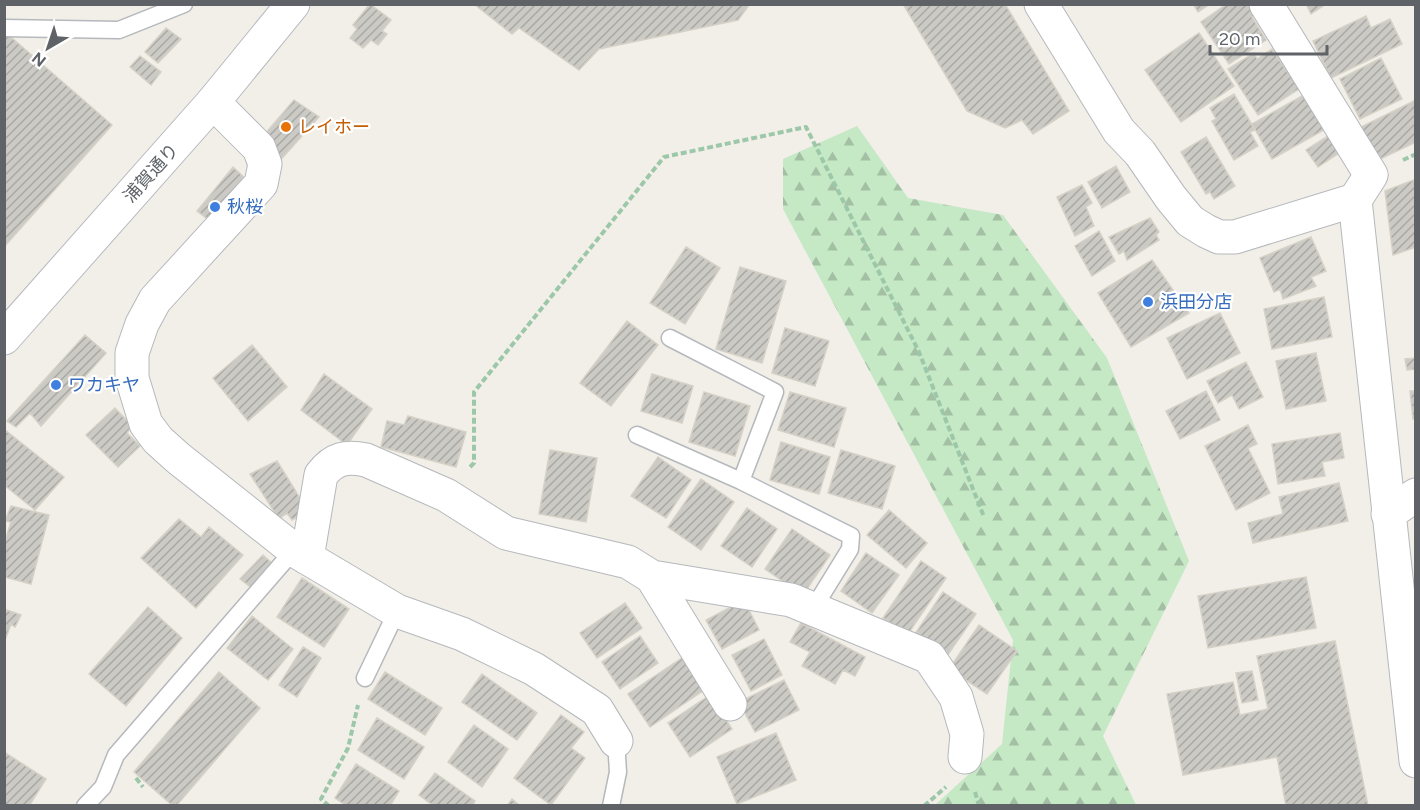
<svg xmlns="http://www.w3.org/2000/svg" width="1420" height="810" viewBox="0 0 1420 810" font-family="Figtree,'Noto Sans JP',sans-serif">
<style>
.forest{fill:url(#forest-firs)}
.building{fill:url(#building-hatch);stroke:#d6d1c6;stroke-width:1.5}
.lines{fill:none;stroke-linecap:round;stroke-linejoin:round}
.service-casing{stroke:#b5b8bc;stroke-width:19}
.minor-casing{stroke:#b5b8bc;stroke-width:35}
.tertiary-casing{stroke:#b5b8bc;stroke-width:35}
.secondary-casing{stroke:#b6babf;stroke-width:35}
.path{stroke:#9cc7a9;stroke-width:4;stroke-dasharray:6 3;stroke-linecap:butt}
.service{stroke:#fff;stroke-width:16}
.minor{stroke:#fff;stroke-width:33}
.tertiary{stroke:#fff;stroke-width:33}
.secondary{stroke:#fff;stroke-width:33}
.food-dot{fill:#e8710a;stroke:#fff;stroke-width:2}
.shop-dot{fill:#3f7fe0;stroke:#fff;stroke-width:2}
.labels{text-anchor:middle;stroke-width:4.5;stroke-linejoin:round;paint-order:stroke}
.food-label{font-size:18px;fill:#c56008;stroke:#fff;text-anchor:start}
.street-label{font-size:18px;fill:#5f6368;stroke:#fff}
.shop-label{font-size:18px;fill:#366cbe;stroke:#fff;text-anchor:start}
</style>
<defs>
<pattern id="forest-firs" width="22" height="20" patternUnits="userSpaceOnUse" patternTransform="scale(1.5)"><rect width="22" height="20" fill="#c5e8c5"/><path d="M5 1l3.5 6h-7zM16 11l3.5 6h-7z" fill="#a3c0a4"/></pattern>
<pattern id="building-hatch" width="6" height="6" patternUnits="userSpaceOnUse" patternTransform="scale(1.5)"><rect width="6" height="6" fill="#cccac5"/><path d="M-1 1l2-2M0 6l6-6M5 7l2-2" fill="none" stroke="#a9a8a4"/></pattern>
</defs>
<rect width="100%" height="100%" fill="#f1efe8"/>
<path class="forest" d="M857,126L908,198L1003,215L1107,358L1189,561L1103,736L1136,805H935L1002,744L1013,640L783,209V159Z"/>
<path class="building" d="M370,4L391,20L382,31L387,34L378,45L371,40L363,48L350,38L357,29L353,25Z
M474,4H750L738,20L599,49L579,70L519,28L512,34Z
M903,4H1005L1069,111L1033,134L1022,120L1005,128L967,111Z
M1193,4H1210L1198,12Z
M1227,4H1252L1258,13L1252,17L1266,40L1229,64L1201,22Z
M1306,4H1326L1311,14Z
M1366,16L1371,28L1390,19L1402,44L1331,78L1313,41Z
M166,28L181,39L158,63L145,52Z
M4,31L112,125L4,247Z
M1199,33L1234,86L1181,122L1145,70Z
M1272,49L1299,89L1258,115L1228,69L1254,53L1257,59Z
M140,56L161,72L151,85L130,67Z
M1381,58L1402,99L1360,119L1340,79Z
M1311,91L1331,126L1272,159L1252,124Z
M1234,94L1255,130L1250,132L1258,146L1234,160L1212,121L1216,119L1210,108Z
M294,100L319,117L276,165L265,134Z
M1416,100V142L1376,161L1359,128Z
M1331,134L1342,151L1318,167L1306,150Z
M1206,137L1235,186L1214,199L1210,192L1206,194L1181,152Z
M1116,166L1130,192L1102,208L1088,182Z
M233,167L248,181L213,223L197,211Z
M1416,179V247L1393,255L1385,191Z
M1082,185L1092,203L1086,207L1094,226L1075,236L1057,197Z
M1150,218L1159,232L1156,235L1159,240L1127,260L1124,251L1119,254L1109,237Z
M1099,231L1115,261L1092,276L1075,246Z
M1311,237L1326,271L1311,277L1316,286L1283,299L1280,289L1274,292L1260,258Z
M686,247L720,268L685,324L650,303Z
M1152,260L1189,313L1131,347L1098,293Z
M740,267L786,281L762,363L716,349Z
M1324,297L1332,337L1272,349L1264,309Z
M1220,313L1240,353L1187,379L1167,338Z
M627,321L658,345L611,406L580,383Z
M785,328L829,341L815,386L772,373Z
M85,335L106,353L41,426L30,413L16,427L7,421Z
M252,345L287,387L248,421L213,378Z
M1316,353L1326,401L1286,409L1276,361Z
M1416,358V369L1407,370L1405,359Z
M1246,362L1263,397L1239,409L1232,395L1218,403L1207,381Z
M324,374L372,409L347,445L301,410Z
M652,374L693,386L682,423L641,411Z
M1206,391L1220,420L1180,439L1166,411Z
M1410,391H1416V419H1413Z
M704,392L750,406L735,456L689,442Z
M790,392L846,408L834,447L778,430Z
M115,408L132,426L127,433L140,446L118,467L86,435Z
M408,416L466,432L456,467L381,447L387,421L404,425Z
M1248,425L1257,444L1248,448L1270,493L1236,510L1205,446Z
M4,429L64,477L35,510L4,485Z
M1340,433L1344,458L1322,462L1325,476L1278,484L1272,444Z
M781,442L830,457L819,494L770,480Z
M550,450L597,458L586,522L539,514Z
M841,450L895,466L882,509L828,493Z
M658,457L691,480L666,518L631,496Z
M277,461L308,511L292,520L287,513L279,519L250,474Z
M701,479L734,502L701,550L668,527Z
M1339,483L1348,521L1253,543L1248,523L1283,514L1279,497Z
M11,506L49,515L31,584L4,577V544L11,522L5,521Z
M747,508L777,529L752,567L721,546Z
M889,510L927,543L906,568L867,535Z
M179,519L201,537L209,527L243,555L196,608L141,558Z
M792,529L830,555L803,595L765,569Z
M866,553L899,575L872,613L841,591Z
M263,555L274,565L253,589L240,579Z
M921,561L946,578L908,634L883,618Z
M1306,577L1316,628L1208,648L1198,596Z
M302,578L349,609L324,647L277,617Z
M943,592L976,614L947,656L915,634Z
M744,600L759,630L722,649L706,620Z
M625,603L642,628L597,658L580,633Z
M148,607L182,638L126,706L89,674Z
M4,609L21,615L15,627L11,624L4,643Z
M252,616L293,649L268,680L227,648Z
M801,623L865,657L855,676L843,670L835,684L802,666L810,652L790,642Z
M979,625L1017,651L987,694L949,669Z
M640,636L658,663L620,689L602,662Z
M764,639L782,675L751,691L732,655Z
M1335,641L1368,806H1286L1277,757L1183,775L1167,694L1233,682L1240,715L1268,709L1257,656Z
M303,647L321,658L297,697L279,685Z
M682,658L704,690L650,727L628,694Z
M1252,671L1258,700L1242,703L1236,673Z
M219,672L260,708L176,806H173L134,772Z
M385,672L442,708L425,735L368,699Z
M482,674L537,713L517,740L462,702Z
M784,680L799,710L755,732L739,702Z
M710,695L732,729L690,757L668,723Z
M561,715L584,732L571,748L585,758L551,805L514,778Z
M377,718L424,747L404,779L358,750Z
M474,725L508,749L482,787L448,762Z
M776,733L796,780L737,804L717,757Z
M4,752L46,779L29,806H4Z
M356,764L399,791L390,806H347L335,798Z
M435,773L475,801L472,806H434L419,795Z
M512,799L520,806H507Z"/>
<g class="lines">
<g class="service-casing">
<path id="service" d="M4,28L119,30L184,4
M670,338L775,392L741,481
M637,435L741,481L851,536L850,549L813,609
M365,678L397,611
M85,806L103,787L116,755L294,550
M611,806L618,772L616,741"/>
</g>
<g class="minor-casing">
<path id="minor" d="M1266,4L1371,175L1355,200
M213,102L259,148L265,164L261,184L155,300L142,324L132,353V378L146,424L158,440L178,458L294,550L397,611L462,634L534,669L597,710L616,741
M1388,514L1416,495
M307,558L321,475C334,458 346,456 366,460L446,495L506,533L628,562L652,577L791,600L929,657L956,697L967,734L965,757
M652,577L730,704"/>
</g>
<g class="tertiary-casing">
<path id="tertiary" d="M1041,4L1119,131L1140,153L1171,198L1190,221L1206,231L1219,237H1235L1355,200L1416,761"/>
</g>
<g class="secondary-casing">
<path id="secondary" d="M4,338L213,102L293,4"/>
</g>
<path class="path" d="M1403,160L1416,154
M470,467L474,463V392L664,157L806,127L919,352L984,517
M136,778L143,787
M975,792L979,806
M329,806L321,799L348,748L358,705
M924,806L946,787"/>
<use href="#service" class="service"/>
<use href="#minor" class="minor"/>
<use href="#tertiary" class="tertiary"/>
<use href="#secondary" class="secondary"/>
</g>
<circle class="food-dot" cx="286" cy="127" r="6"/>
<g class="shop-dot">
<circle cx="215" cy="207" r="6"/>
<circle cx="1148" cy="302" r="6"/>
<circle cx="56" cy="385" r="6"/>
</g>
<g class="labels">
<g class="food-label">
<text x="298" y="133">レイホー</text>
</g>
<g class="street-label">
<text transform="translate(151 173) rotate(-48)" y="6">浦賀通り</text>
</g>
<g class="shop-label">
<text x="227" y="213">秋桜</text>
<text x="1160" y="308">浜田分店</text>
<text x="68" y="391">ワカキヤ</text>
</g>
</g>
<rect width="1420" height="810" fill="none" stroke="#5f6368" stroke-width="12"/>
<g transform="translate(48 48) rotate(219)" stroke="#ffffff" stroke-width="4.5" paint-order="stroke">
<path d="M0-4.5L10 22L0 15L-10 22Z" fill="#5f6368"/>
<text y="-9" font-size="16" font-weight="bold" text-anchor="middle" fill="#5f6368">N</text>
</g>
<path d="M1210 45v9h117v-9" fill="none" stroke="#5f6368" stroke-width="3"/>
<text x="1219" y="45" font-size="18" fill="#5f6368" stroke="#ffffff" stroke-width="4.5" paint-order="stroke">20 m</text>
</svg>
